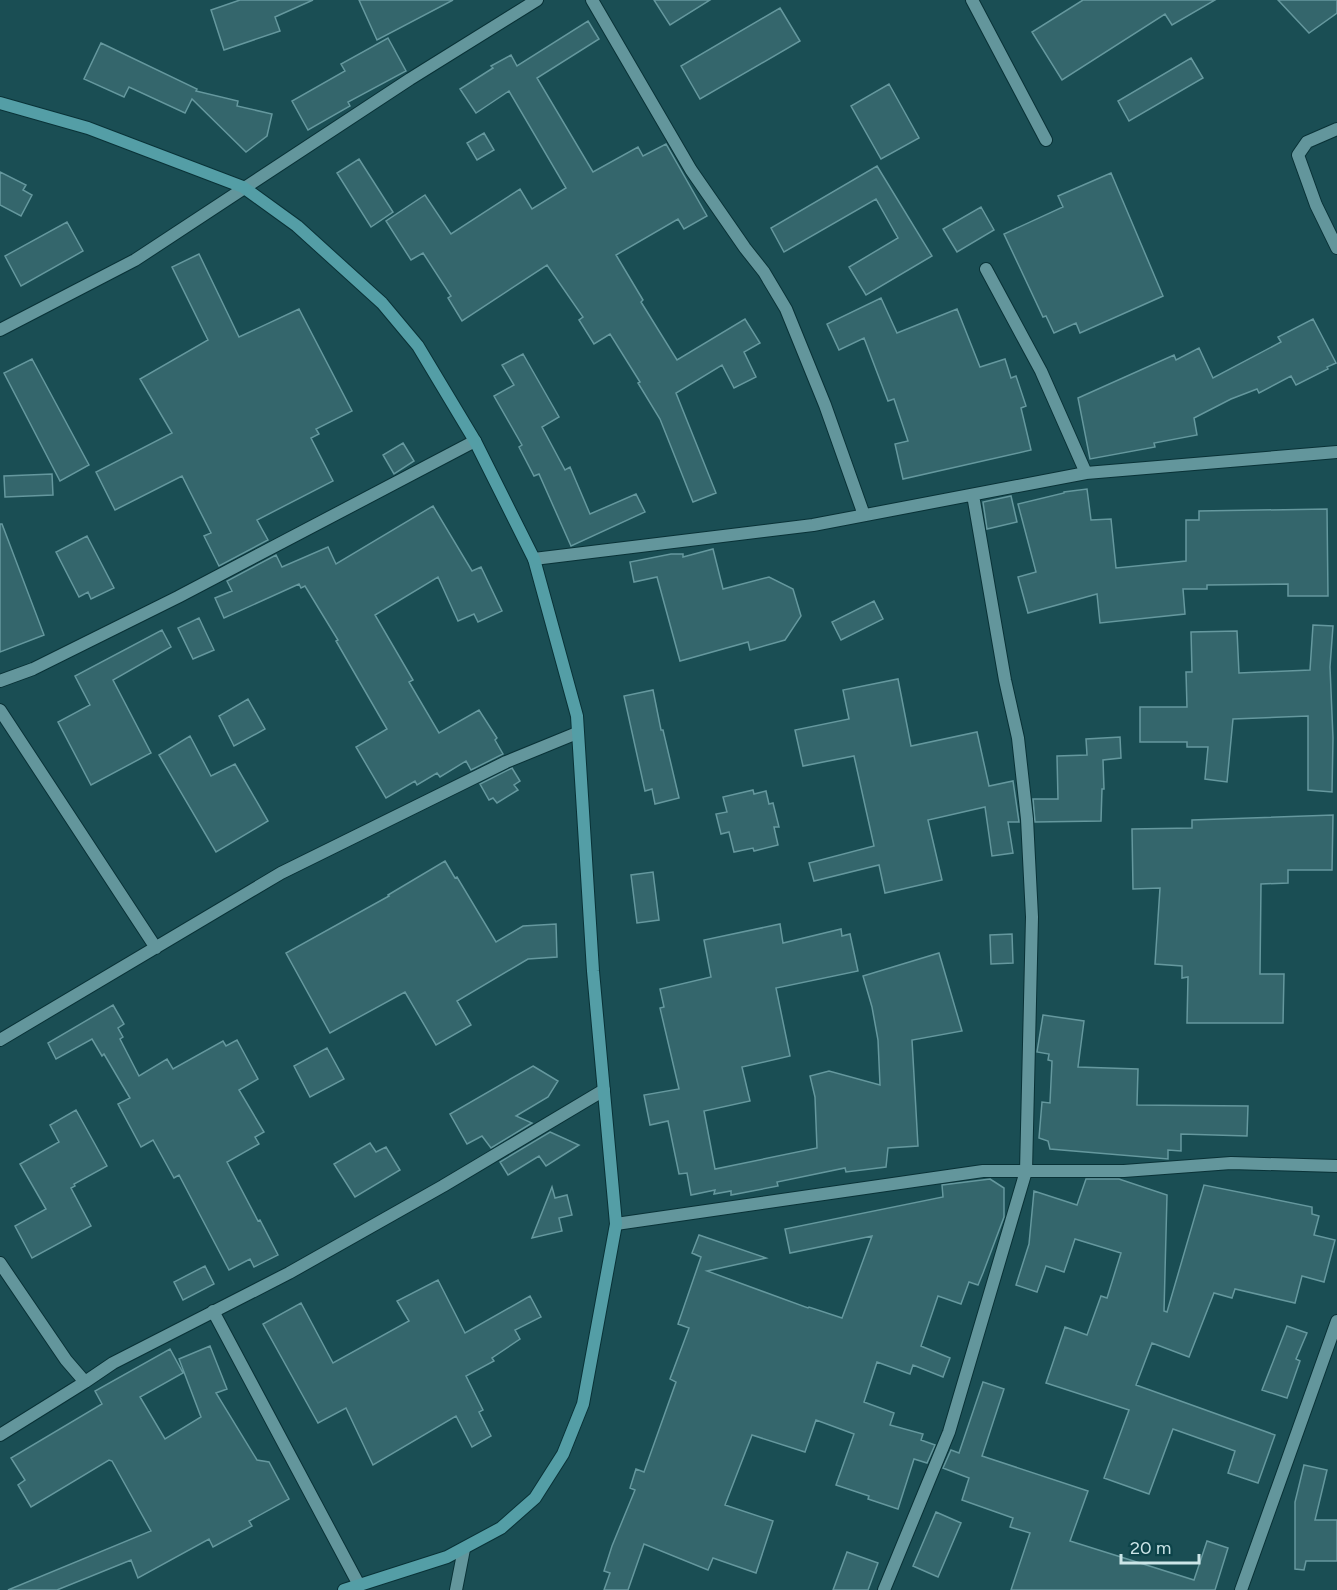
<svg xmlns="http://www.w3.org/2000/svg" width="1337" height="1590" viewBox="0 0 1337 1590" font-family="Figtree,sans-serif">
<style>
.building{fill:#34666c;stroke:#65989e;stroke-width:1.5}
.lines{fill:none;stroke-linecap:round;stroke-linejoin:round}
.minor-casing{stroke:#093237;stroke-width:14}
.tertiary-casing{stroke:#093237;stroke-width:14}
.secondary-casing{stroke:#093237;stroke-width:14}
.minor{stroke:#63969c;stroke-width:12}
.tertiary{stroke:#63969c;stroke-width:12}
.secondary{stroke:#549ea6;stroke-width:12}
</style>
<rect width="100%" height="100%" fill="#1a4e54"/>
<path class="building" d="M240,0H313L275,17L280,31L224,50L211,10Z
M359,0H453L377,40Z
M654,0H710L670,25Z
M1083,0H1215L1172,25L1165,14L1062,80L1032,32Z
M1278,0H1337V13L1309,33Z
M780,8L800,41L700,99L681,66Z
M588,21L599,39L537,78L593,172L638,147L643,156L666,144L707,216L684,229L678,219L616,255L643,300L641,302L677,360L745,319L760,343L744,352L756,377L734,388L722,365L676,393L716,493L693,502L660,419L638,383L640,382L610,334L594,344L579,320L583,317L547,265L462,321L448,298L451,296L423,253L411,260L386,221L425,195L451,234L520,189L532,209L566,188L509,91L476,113L460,89L493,68L491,66L511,55L517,66Z
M388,38L406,71L348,102L350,106L308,130L292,101L345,71L341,64Z
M101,43L197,89L196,91L238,101L237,106L272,114L267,136L246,152L192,99L185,113L129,87L124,97L84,79Z
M1191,58L1203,78L1129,121L1118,101Z
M889,84L919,138L881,159L851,106Z
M484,133L494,150L477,160L467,143Z
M359,159L393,212L371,227L337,173Z
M877,166L932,256L866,295L849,267L898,238L876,199L784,252L771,228Z
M0,172L26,185L23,190L32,195L21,216L0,205Z
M1111,173L1163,296L1080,333L1076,323L1054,333L1046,316L1043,317L1004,234L1063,207L1058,196Z
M981,207L994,230L957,252L943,229Z
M67,222L83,251L21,286L5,256Z
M199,254L239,337L299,309L352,411L316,429L319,434L311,438L333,481L257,520L268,540L219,566L204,536L211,533L182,476L115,510L96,472L172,433L140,379L208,340L172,267Z
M881,298L897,333L957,309L980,367L1005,359L1011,378L1016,376L1026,406L1021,408L1031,450L903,479L895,444L908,441L894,399L888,401L864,338L839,350L827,324Z
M1313,319L1336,363L1327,367L1328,369L1296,385L1291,376L1259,393L1257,389L1231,399L1194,418L1197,435L1154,443L1155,447L1090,459L1078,398L1174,355L1176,360L1199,348L1213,378L1281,342L1278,337Z
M523,354L559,417L542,427L565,470L570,467L590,514L636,494L645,512L571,546L539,474L534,476L519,447L522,445L494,396L514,385L502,365Z
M32,359L89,465L60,481L4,373Z
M403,443L414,461L394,474L383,455Z
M52,474L53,495L5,497L4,476Z
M1087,489L1091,520L1111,519L1116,568L1186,561V520H1199V511L1327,509L1328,596H1288V584L1207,585V589H1183L1185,614L1100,623L1097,594L1028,613L1018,577L1036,572L1018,504L1064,493V492Z
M1011,496L1017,522L987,529L983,502Z
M433,506L472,571L481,567L502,611L478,622L474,614L458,621L438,577L375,615L413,680L409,682L439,733L479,710L497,738L495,740L503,754L471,770L466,761L440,777L437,773L417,785L415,781L386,798L356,747L387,729L336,641L338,640L305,586L301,588L299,584L224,618L215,598L232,591L227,581L276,555L282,567L328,547L336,564Z
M0,524H2L44,635L0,652Z
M87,536L114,588L91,599L88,592L79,597L56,552Z
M713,549L723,589L769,577L793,589L801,616L785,640L750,650L748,642L680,661L657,577L634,582L630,562L671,554H683V557Z
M874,601L883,619L841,640L832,622Z
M199,618L214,650L193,659L178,628Z
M1313,625L1333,626L1330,667L1333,738L1332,792L1308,790V716L1233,719L1227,782L1205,779L1208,747H1187V742H1140V707H1187L1186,672H1192L1191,632L1237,631L1239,673L1310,670Z
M162,630L171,647L113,680L151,753L91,785L58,722L90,705L75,676Z
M898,679L911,746L977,732L989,786L1013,781L1019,822H1008L1013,853L992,856L985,807L928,820L942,880L885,893L879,865L814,881L809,863L874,846L854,756L803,766L795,730L849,719L843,690Z
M653,690L661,730H663L679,798L655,804L652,789L645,791L624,696Z
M248,699L265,729L234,746L219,716Z
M190,736L211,776L235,764L268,821L216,852L159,755Z
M1120,737L1121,758L1103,760L1104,789H1102L1101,821L1035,822L1033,799H1058L1057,756L1087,755L1086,739Z
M512,768L520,781L514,785L518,790L497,803L493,798L489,800L480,784Z
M753,790L754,794L766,791L769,804L773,803L779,827H774L778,845L754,851L753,848L734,852L729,832L721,834L716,814L727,812L723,797Z
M1333,815L1332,870H1288V883L1261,884L1260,974H1284L1283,1023H1187L1188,977L1182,978V966L1155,964L1160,888L1133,889L1132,829L1192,828V820Z
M445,861L455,878L457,877L496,942L523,926L556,924L557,957L528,959L457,1001L471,1025L436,1045L405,992L330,1033L286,953L389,896L388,895Z
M653,872L659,920L637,923L631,875Z
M780,924L783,943L841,929L842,936L850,934L858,971L776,988L790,1056L742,1067L750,1101L704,1111L715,1169L817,1148L815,1097L810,1076L829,1071L880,1085L878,1040L872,1007L863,976L939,953L962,1031L912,1040L918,1146L888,1148L886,1167L846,1172L845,1168L777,1182L778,1186L731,1195V1191L714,1194L715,1190L691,1195L687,1173L679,1174L668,1121L650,1125L644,1095L679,1089L660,1008L664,1007L660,989L711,977L704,940Z
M1012,934L1013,963L991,964L990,935Z
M113,1005L124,1024L118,1028L123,1037L120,1039L139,1076L167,1059L173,1069L223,1041L226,1046L237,1040L258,1079L239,1090L264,1132L255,1137L259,1144L227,1162L258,1221L260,1220L278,1255L254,1267L250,1259L229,1270L179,1175L174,1178L153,1140L141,1147L118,1104L130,1098L104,1054L102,1056L92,1039L56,1059L48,1043Z
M1043,1015L1084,1021L1078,1067L1138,1069L1137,1105L1248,1106L1247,1136L1181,1134V1151L1168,1150V1159L1050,1149L1048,1141L1039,1138L1042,1102L1050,1103L1052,1061L1048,1060L1049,1054L1037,1052Z
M327,1048L344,1079L310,1097L294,1066Z
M533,1066L558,1081L548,1097L516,1116L532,1123L491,1148L482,1136L467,1144L450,1114Z
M76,1110L107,1166L74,1184L75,1186L71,1188L91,1226L32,1258L15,1226L46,1209L20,1164L59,1142L50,1125Z
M550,1132L579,1145L546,1166L539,1156L508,1175L500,1162Z
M370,1143L376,1152L386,1147L400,1170L355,1197L334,1164Z
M990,1179L1004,1188V1217L983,1273L978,1285L969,1282L961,1304L938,1296L921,1346L950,1358L943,1377L913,1365L910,1374L877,1362L864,1402L894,1413L890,1425L923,1434L921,1440L935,1445L927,1463L914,1459L898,1509L868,1499L869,1496L836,1485L854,1434L816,1420L805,1452L752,1435L725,1505L773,1521L756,1573L713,1558L708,1570L644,1544L628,1590H604L610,1573L604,1571L612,1546L635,1490L630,1488L636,1469L644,1472L676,1382L670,1379L689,1328L678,1324L701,1257L692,1253L699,1235L766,1258L707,1271L808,1308L809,1307L842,1318L872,1236L790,1253L785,1229L943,1197L942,1185Z
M1086,1179H1119L1167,1195L1164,1311L1167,1312L1204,1185L1312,1207V1214L1319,1216L1314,1235L1335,1240L1324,1282L1302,1276L1295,1303L1235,1289L1232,1298L1214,1293L1189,1357L1152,1343L1136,1385L1275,1435L1258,1483L1228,1473L1235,1451L1173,1429L1149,1494L1104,1478L1129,1410L1046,1383L1065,1327L1087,1335L1101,1296L1107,1298L1121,1253L1075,1239L1064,1272L1046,1266L1037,1292L1016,1285L1029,1244L1034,1191L1077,1205Z
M552,1187L555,1198L567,1195L572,1215L559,1218L562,1231L532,1238Z
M205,1266L214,1284L183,1300L174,1282Z
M438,1280L465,1333L530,1296L541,1317L515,1330L520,1339L492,1358L494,1361L466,1376L483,1410L479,1412L491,1436L472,1447L456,1416L373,1465L346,1408L318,1423L263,1324L301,1303L333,1363L409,1321L397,1301Z
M1287,1326L1307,1333L1296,1359L1300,1361L1287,1398L1262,1390Z
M210,1346L227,1389L216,1393L257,1460L269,1462L289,1499L249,1521L252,1526L213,1547L209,1539L138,1578L131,1560L57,1590H8L151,1531L112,1461L109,1460L31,1507L18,1485L25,1480L11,1458L102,1404L95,1391L170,1349L183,1373L140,1397L165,1439L201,1417L179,1359Z
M983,1382L1004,1389L982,1456L1088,1491L1070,1541L1194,1580L1207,1541L1228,1548L1215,1590H1011L1030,1533L1010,1527L1013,1518L962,1500L969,1478L943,1468L951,1450L959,1453Z
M1304,1465L1327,1470L1315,1520H1337V1561H1306L1304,1570L1295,1569V1502Z
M936,1512L961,1523L938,1577L913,1566Z
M847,1552L878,1563L868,1590H833Z"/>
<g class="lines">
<g class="minor-casing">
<path id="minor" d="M592,0L691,170L745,248L764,272L786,309L825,405L864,515
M972,0L1046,140
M1337,129L1307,142L1298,155L1316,205L1337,248
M986,269L1041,371L1086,473
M0,330L135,260L410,79L537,0
M534,559L813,525L1086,473L1337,452
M0,681L33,669L178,597L475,441
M0,710L156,948
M0,1040L281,873L506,762L577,733
M616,1224L983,1171H1124L1231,1163L1337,1166
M0,1263L66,1360L85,1382
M213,1311L359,1585
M0,1435L85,1382L113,1363L289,1273L443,1186L604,1090
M884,1590L949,1432L1026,1171L1032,917L1027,819L1018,738L1005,680L973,495
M1241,1590L1337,1321"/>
</g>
<g class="tertiary-casing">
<path id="tertiary" d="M456,1590L464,1549"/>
</g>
<g class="secondary-casing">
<path id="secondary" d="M0,103L88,128L243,187L297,226L382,303L418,346L475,441L534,559L577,716L593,971L616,1224L583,1404L563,1454L535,1498L501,1528L447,1557L344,1590"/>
</g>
<use href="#minor" class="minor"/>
<use href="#tertiary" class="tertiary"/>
<use href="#secondary" class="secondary"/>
</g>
<path d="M1121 1554v9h78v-9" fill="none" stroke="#cce5e8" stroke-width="3"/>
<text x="1130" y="1554" font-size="18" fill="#cce5e8" stroke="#0c4349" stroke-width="4.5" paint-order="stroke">20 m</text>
</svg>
